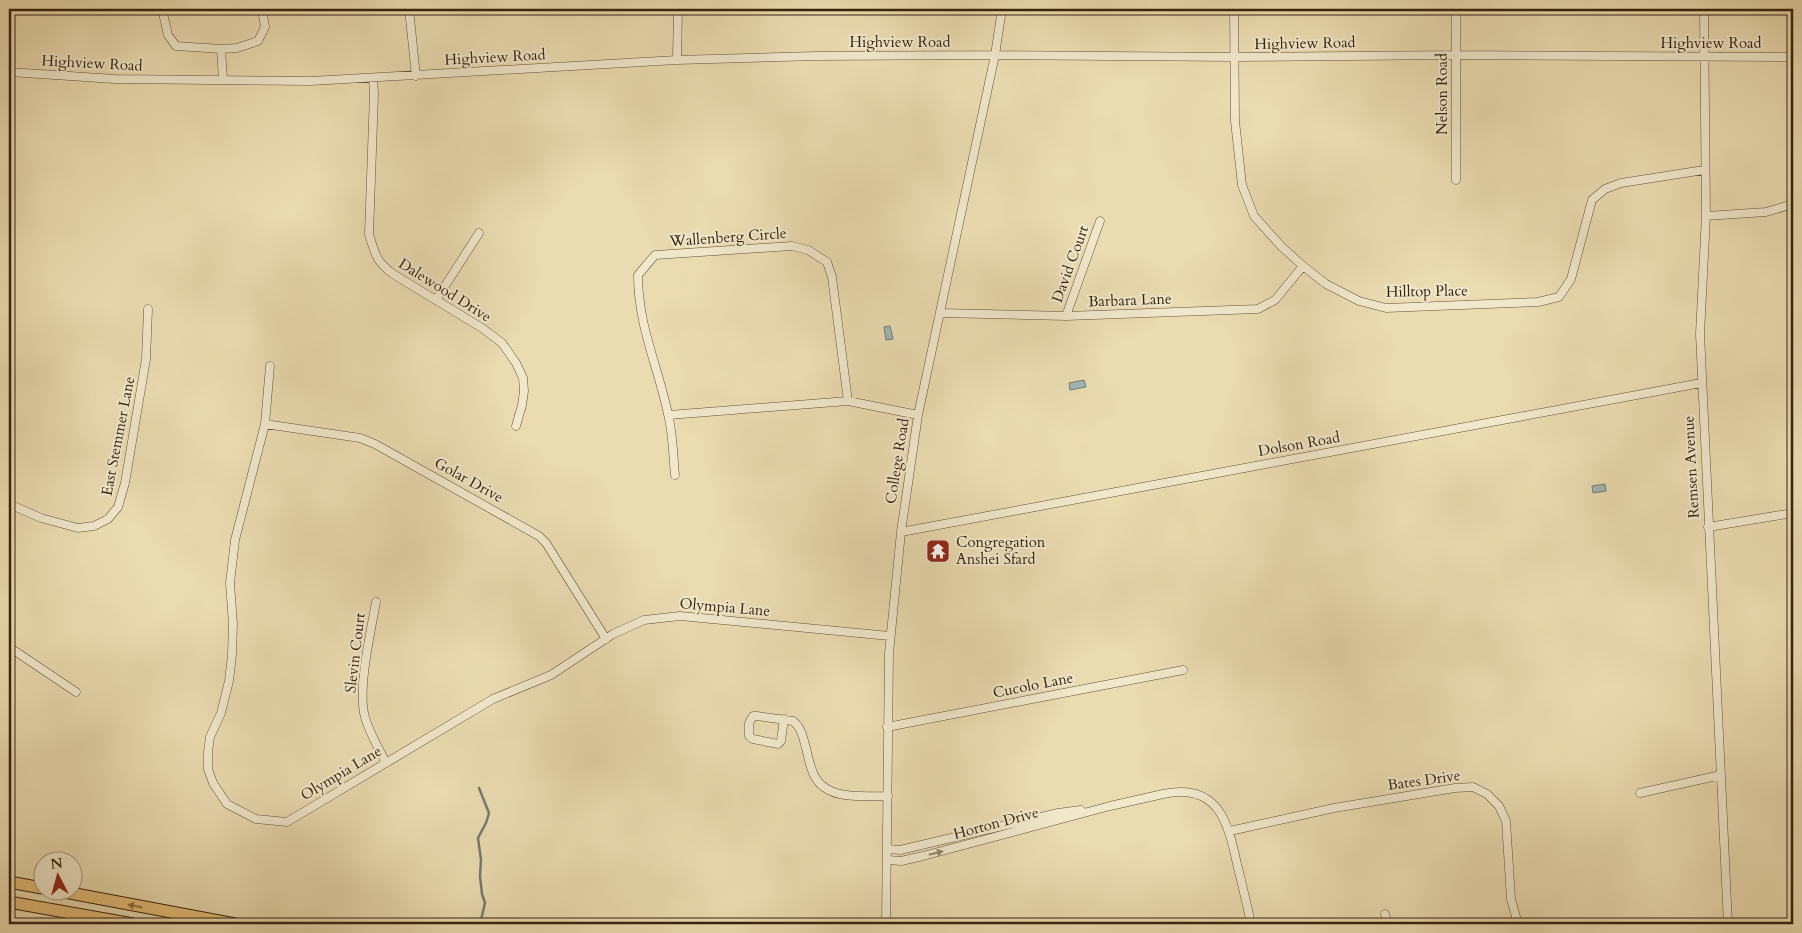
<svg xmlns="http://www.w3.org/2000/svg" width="1802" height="933" viewBox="0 0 1802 933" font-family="Cardo,serif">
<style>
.water{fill:#9eb8b8;stroke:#747c74}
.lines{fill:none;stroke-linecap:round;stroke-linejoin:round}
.stream{stroke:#747c74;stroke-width:2.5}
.minor-casing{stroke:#625137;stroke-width:9}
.highway-casing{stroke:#35230e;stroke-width:13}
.minor{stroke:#f1e8cc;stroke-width:8}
.highway{stroke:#e5be78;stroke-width:11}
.oneway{fill:#93866d}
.oneway2{fill:#8d7043}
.labels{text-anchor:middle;stroke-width:4;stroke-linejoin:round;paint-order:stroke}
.street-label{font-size:15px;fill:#35230e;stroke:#f1e8cc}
.poi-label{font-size:15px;fill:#35230e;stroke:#f1e8cc;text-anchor:start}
</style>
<rect width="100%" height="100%" fill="#eadcb1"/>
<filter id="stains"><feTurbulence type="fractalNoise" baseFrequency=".004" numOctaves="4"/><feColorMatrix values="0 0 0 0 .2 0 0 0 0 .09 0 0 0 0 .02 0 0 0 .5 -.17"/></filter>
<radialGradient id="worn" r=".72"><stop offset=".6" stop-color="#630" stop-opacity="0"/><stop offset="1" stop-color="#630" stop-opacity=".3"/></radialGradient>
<path class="water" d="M890,326L893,339L886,340L884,327Z
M1084,380L1086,387L1070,390L1069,383Z
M1605,484L1606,491L1593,493L1592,486Z"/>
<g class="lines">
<path class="stream" d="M479,788L489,813L486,823L478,838L481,860L480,876L482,894L485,903L480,924"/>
<g class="minor-casing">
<path id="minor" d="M162,9L168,35L176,46L221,49L237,48L258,41L265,27L262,9
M409,9L416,76
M1234,9L1235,121L1242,185L1254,216L1282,247L1303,266L1326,284L1359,301L1386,308L1538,302L1559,297L1571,279L1592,200L1605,189L1621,183L1704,170
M1704,9L1706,216L1700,334L1728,924
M221,49L223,80
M677,60L678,9
M9,72L115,79L311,81L677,60L817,56L995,55L1235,57L1456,55L1793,57
M373,78L374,94L369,234C375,254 376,261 393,274L482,328L502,343L516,363L523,378L524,391L522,405L516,426
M1456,180V9
M1706,216L1766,212L1793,204
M436,300L479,233
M940,313L1066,316L1258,309L1275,300L1303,266
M1066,316L1100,221
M270,366L265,424L235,540L230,583L233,624L232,655L229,681L221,713L210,737L208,752V769L213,783L227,804L256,819L287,822L493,699L551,675L613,634L644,620L680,616L890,636
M669,415L848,401L918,415
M265,424L360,438L375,444L539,536L546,543L606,639
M675,475C673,455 673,434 668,414C658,366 638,326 638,275L655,255L792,246L808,250L827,262L832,277L848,401
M9,504L41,518L78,528L94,526L108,519L118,507L125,483L146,359L148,309
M1708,527L1793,513
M901,532L1701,383
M376,602C371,631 357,690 365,717C369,733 379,748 386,763
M9,647L76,692
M784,719L781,741L778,744L753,739L749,736V723L753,716H757L793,721C802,728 803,738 806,748C808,757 810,767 814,775C826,801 864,796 888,796
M887,727L1183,670
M1640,793L1721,775
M1230,831L1334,808L1455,788L1473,787L1487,794L1499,806L1506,821L1511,899L1518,924
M888,849L900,850L1058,813L1081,810
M888,860L901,861L923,856L1110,806L1163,794C1218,782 1228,822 1237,864C1242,884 1247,904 1251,924
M1385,914L1388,924
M886,924L889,653L901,532L918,415L995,55L1002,9"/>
</g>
<g class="highway-casing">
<path id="highway" d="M9,882L42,888
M54,890L235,924
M9,902L133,924"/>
</g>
<use href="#minor" class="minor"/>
<use href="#highway" class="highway"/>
</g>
<defs><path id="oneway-solid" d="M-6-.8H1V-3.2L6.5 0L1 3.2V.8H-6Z" transform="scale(1.25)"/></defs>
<use class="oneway" href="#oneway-solid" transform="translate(936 853) rotate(-14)"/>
<use class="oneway2" href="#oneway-solid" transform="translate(135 906) rotate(-169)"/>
<defs>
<g id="temple-square" transform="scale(1.25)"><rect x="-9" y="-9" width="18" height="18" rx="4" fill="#8f2418" stroke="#f1e8cc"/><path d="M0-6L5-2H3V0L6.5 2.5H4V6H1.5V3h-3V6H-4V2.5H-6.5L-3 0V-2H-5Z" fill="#fff"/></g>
</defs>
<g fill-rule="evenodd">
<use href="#temple-square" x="938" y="551"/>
</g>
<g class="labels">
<g class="street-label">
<text x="900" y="47">Highview Road</text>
<text transform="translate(1305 43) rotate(-1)" y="5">Highview Road</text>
<text x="1711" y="48">Highview Road</text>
<text transform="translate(495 57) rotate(-3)" y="5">Highview Road</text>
<text transform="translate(92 63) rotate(3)" y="5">Highview Road</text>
<text transform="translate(1442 94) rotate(-90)" y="5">Nelson Road</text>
<text transform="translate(728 237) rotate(-4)" y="5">Wallenberg Circle</text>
<text transform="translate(1070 264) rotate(-70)" y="5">David Court</text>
<text transform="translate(445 290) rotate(32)" y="5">Dalewood Drive</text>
<text transform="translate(1427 291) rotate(-1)" y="5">Hilltop Place</text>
<text transform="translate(1130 300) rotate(-2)" y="5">Barbara Lane</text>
<text transform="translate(118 436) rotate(-79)" y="5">East Stemmer Lane</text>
<text transform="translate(1299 444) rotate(-10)" y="5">Dolson Road</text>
<text transform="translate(897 461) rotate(-81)" y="5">College Road</text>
<text transform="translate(1691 467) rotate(-93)" y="5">Remsen Avenue</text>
<text transform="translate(469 480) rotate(29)" y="5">Golar Drive</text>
<text transform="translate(725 607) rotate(5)" y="5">Olympia Lane</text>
<text transform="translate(355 653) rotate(-83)" y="5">Slevin Court</text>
<text transform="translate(1033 685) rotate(-11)" y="5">Cucolo Lane</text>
<text transform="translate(341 773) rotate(-31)" y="5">Olympia Lane</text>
<text transform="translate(1424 780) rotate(-8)" y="5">Bates Drive</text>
<text transform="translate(996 823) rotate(-15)" y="5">Horton Drive</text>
</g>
<g class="poi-label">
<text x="956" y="547">Congregation<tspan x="956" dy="17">Anshei Sfard</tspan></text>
</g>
</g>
<rect width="1802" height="933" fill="none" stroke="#eadcb1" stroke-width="30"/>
<rect x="10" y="10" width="1782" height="913" fill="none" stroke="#35230e" stroke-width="2.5"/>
<rect x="15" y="15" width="1772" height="903" fill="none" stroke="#35230e"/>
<g transform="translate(58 876) rotate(354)"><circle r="24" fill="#f1e8cc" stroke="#a69980"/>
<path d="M0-4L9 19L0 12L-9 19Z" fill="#8f2418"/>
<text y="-8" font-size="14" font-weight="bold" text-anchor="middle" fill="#35230e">N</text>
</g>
<rect width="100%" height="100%" filter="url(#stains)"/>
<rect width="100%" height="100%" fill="url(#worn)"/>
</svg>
